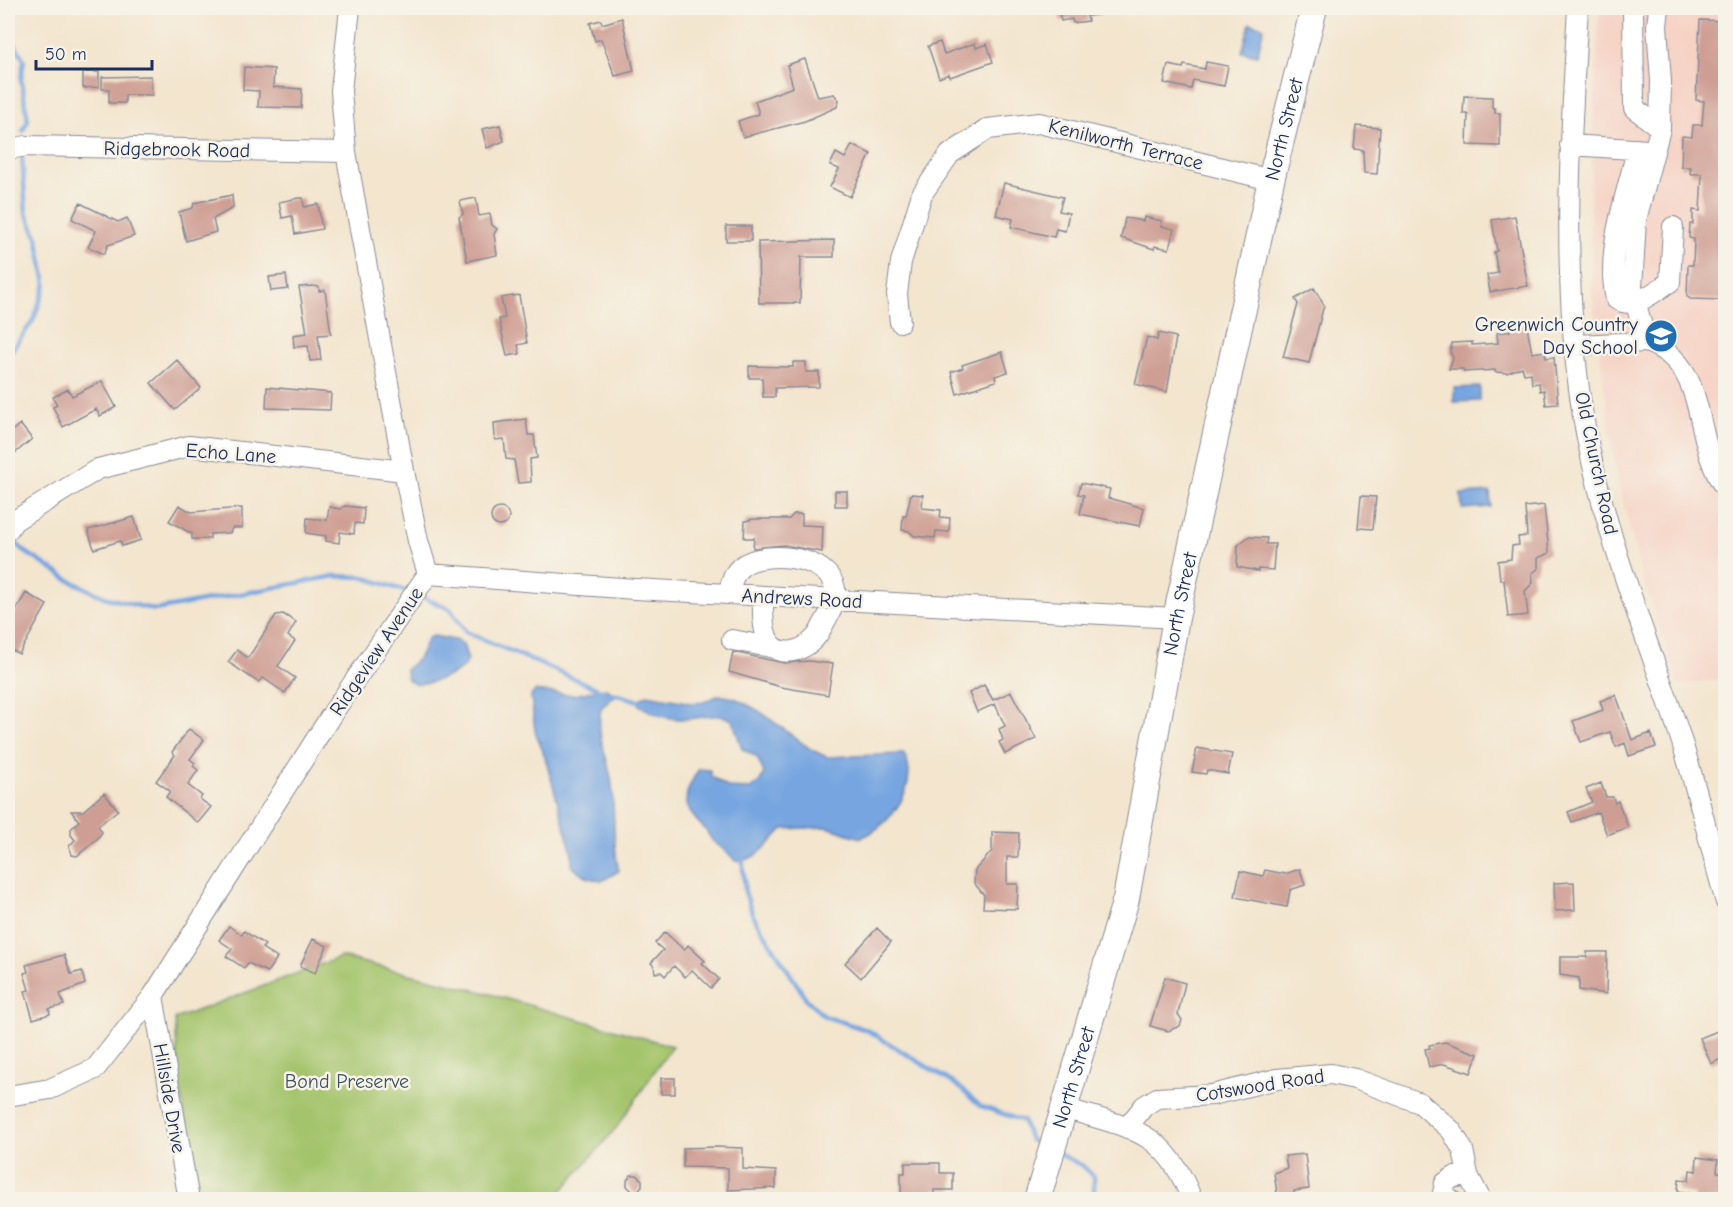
<svg xmlns="http://www.w3.org/2000/svg" width="1733" height="1207" viewBox="0 0 1733 1207" font-family="'Comic Neue',sans-serif">
<style>
.built{fill:#f6d2c4}
.green{fill:#a4c46c;stroke:#607a65;stroke-width:1.5}
.water{fill:#76a5e0;stroke:#486a9f;stroke-width:1.5}
.lines{fill:none;stroke-linecap:round;stroke-linejoin:round}
.stream{stroke:#76a5e0;stroke-width:4.5}
.building{fill:#ce9d93}
.minor-casing{stroke:#878a96;stroke-width:22}
.major-casing{stroke:#878a96;stroke-width:28}
.minor{stroke:#fff;stroke-width:20}
.major{stroke:#fff;stroke-width:26}
.labels{text-anchor:middle;stroke-width:5;stroke-linejoin:round;paint-order:stroke}
.street-label{font-size:20px;fill:#1b2f5e;stroke:#f7f3e8}
.poi-label{font-size:20px;fill:#1b2f5e;stroke:#f7f3e8;text-anchor:end}
.park-label{font-size:20px;fill:#3d5462;stroke:#f7f3e8}
</style>
<rect width="100%" height="100%" fill="#f7f3e8"/>
<filter id="ink" filterUnits="userSpaceOnUse"><feTurbulence type="fractalNoise" baseFrequency=".0167" numOctaves="2"/><feDisplacementMap in="SourceGraphic" scale="12" xChannelSelector="R" yChannelSelector="G"/><feConvolveMatrix kernelMatrix="1 2 1 2 8 2 1 2 1" color-interpolation-filters="sRGB"/></filter>
<filter id="wash" filterUnits="userSpaceOnUse"><feTurbulence type="fractalNoise" baseFrequency=".008" numOctaves="4" result="noise"/><feDisplacementMap in="SourceGraphic" scale="24" xChannelSelector="R" yChannelSelector="G"/><feGaussianBlur stdDeviation="1.35" result="paint"/><feColorMatrix in="noise" values="0 0 0 0 0 0 0 0 0 0 0 0 0 0 0 0 0 1.4 0 .05"/><feComposite in="paint" operator="in"/></filter>
<g filter="url(#wash)">
<rect width="100%" height="100%" fill="#f3e5ce"/>
<path class="built" d="M1599,8H1725V679L1679,685L1641,573L1616,474L1592,294L1590,200Z"/>
<path class="green" d="M341,957L483,992L672,1046L617,1127L555,1199H201L179,1086L175,1019Z"/>
<path class="water" d="M1250,23L1264,27L1257,55L1242,52Z
M1480,387V401L1454,402V388Z
M1490,492L1491,507L1462,509L1461,494Z
M433,636L455,640L463,644L468,660C462,675 430,684 415,684L407,679L406,669L418,659L428,638Z
M605,688L616,695L601,708C595,740 609,756 612,786C615,815 612,843 619,871L602,881L589,878L572,867V853L545,757L535,731L531,696L535,691L574,695Z
M647,695L692,703L704,702L719,695L735,698L759,711L812,750L827,757L903,754L907,758C907,763 909,767 909,772C909,800 885,828 861,838L827,827L783,829C768,844 758,861 735,861C728,851 723,849 714,842C709,838 708,831 703,827C680,805 683,794 699,769L710,770L711,776L729,788L750,789L759,783L764,773L757,757L742,749L733,721C718,710 698,720 680,719C666,719 651,713 639,705L638,700Z"/>
<g class="lines">
<path class="stream" d="M8,32L24,60L21,79L28,120L23,131
M8,355L33,321L46,284L37,236L26,213L22,156
M8,536L24,551L69,580L104,597L155,610L335,576L363,577L408,592
M419,596L450,609L466,632L603,691
M611,693L643,702
M742,855L745,892L753,916L807,1000L824,1016L867,1030L934,1071L958,1086L980,1106L1023,1121L1030,1140L1043,1146
M1059,1154L1083,1166L1094,1177V1200"/>
</g>
<g id="blocks">
<path class="building" d="M1058,8H1100L1101,14L1087,16L1088,21L1073,23L1072,19L1061,21Z
M622,18L634,71L615,76L601,39L595,41L590,23L601,20L602,24Z
M1700,20L1725,21V300L1690,299L1687,296L1688,265H1693L1694,239L1689,238L1690,224H1693V210L1700,211L1702,174H1690L1691,167H1681L1682,136L1692,137L1693,125H1702L1704,101L1696,100Z
M940,42L944,54L975,43L976,48L987,44L993,62L950,77L949,74L939,78L928,46Z
M805,59L818,97L834,94L839,100L837,107L805,121L743,137L738,121L759,114L755,101L793,87L787,65Z
M1206,62L1228,66L1224,86L1193,80L1191,89L1164,83L1168,65L1183,68L1184,65L1205,69Z
M244,67L274,69L273,87L302,89L301,108L258,107L259,91L243,90Z
M83,72H99V87L83,88Z
M151,76L152,95H125V103H109V89H102V77Z
M1464,96L1492,97V108H1495V113H1500V146L1467,145L1468,114H1463Z
M500,125L504,141L487,148L482,129Z
M1356,126L1380,128L1377,174L1364,173L1363,150L1354,149Z
M852,145L871,154L850,197L830,187L839,169L830,165L836,153L845,158Z
M1004,183L1063,197L1059,211L1069,213L1065,231L1056,229L1054,237L1011,227L1013,219L996,215Z
M232,195L233,208L213,219L216,232L186,241L179,212L193,208L194,203Z
M299,198H303L304,207L318,204L322,229L295,234L292,216L282,218L279,202Z
M476,198L479,216L490,214L492,225L497,229L494,234L497,255L467,261L459,217L463,214L460,201Z
M80,203L118,222L127,218L134,236L108,245L104,254L88,247L96,231L72,219Z
M1515,216L1528,286L1490,292L1487,275L1498,273L1494,252L1497,251L1492,220Z
M1144,217L1162,221L1161,226L1174,229L1169,249L1155,246L1154,249L1121,238L1125,218L1143,221Z
M726,226H751V241H726Z
M834,240V257H801L800,303H759L758,242Z
M286,275L288,289L271,291L269,277Z
M312,286L319,287V291L325,290L331,334L318,335L321,360L310,361L308,346L294,347L293,335L307,333L299,287Z
M1314,288L1324,305L1309,363L1283,357L1298,304L1295,299Z
M519,295L527,343L518,345L520,354L507,356L499,319L505,318L501,298Z
M1526,321L1532,353L1545,351L1546,358L1554,357L1558,404L1546,405L1544,390L1540,391L1539,383L1532,384L1531,373L1524,374L1522,367L1507,373L1495,372V370L1464,372L1463,369H1449L1453,358L1450,352L1452,343L1472,342V345L1498,343L1497,333L1510,331L1509,323Z
M1159,333L1176,337L1167,392L1135,384L1147,337L1157,340Z
M1002,352L1008,372L995,376L996,381L957,394L951,372L963,368L962,365Z
M177,360L201,388L175,410L151,383Z
M793,362H806V372H819V387L775,388V397H763L762,378H749V366L793,367Z
M102,381L116,407L100,416L96,409L63,427L53,407L57,405L53,397L68,389L72,396Z
M267,387L331,393L330,410L266,408Z
M526,419L528,435H534L537,458L530,459L531,482L518,483L514,460L506,459L504,439L495,440L494,423Z
M20,424L32,439L8,459V434Z
M1081,483L1110,489L1108,498L1144,508L1140,526L1080,514L1084,495L1078,494Z
M835,491H847V506H835Z
M911,494L923,495L922,508L941,510L940,517L950,518L949,532L936,531L935,538L914,536L909,531L902,530L903,516H906Z
M1361,496L1376,497L1373,529L1358,528Z
M179,505L191,512L242,508V528H232L230,533L210,534V539H192V534L169,521Z
M1544,505L1549,553L1538,558V569L1532,573L1533,583L1525,591L1528,615L1508,617L1504,580H1500L1498,561L1511,559L1512,546L1519,545L1518,537L1527,536L1525,507Z
M345,506L364,508L363,524L355,523L354,534L340,532L339,543L326,541V536L306,533L307,518L327,520L329,507L340,509Z
M491 517a9 9 0 1 1 18 0a9 9 0 1 1-18 0Z
M794,514H802V525L823,526L822,552L784,545L753,548L754,538H744L745,521L753,519H789Z
M134,517L141,540L122,546L120,541L94,549L88,530Z
M1248,537L1267,538L1266,544H1275L1273,570L1258,569V571L1237,567L1238,545Z
M26,593L47,605L19,654L8,648V624Z
M283,614L296,622L288,636L295,641L278,666L295,678L285,693L263,678L258,682L228,662L237,650L248,658L276,615Z
M733,652L784,663L809,661L833,664L828,695L781,687L729,672Z
M984,685L993,700L1011,692L1036,739L1005,754L999,742L1003,740L999,729L1005,726L995,704L977,712L969,693Z
M1616,695L1632,740L1651,733L1656,747L1629,756L1625,743L1616,747L1610,732L1581,742L1573,721L1603,710L1600,701Z
M189,729L204,740L190,759L195,763L193,766L198,770L188,785L202,796L200,799L211,807L198,823L166,797L170,791L156,781L175,755L172,752Z
M1197,748L1232,754L1228,774L1207,770L1206,774L1192,772Z
M1601,783L1606,797H1613L1615,803L1618,801L1628,827L1607,835L1598,812L1572,822L1568,812L1592,802L1586,789Z
M104,793L118,810L98,826L102,832L97,839L77,856L72,855L69,846L75,840L71,835V829L79,821L71,811H83Z
M992,832L1019,833L1018,857H1007V884H1018L1017,909L983,908L984,895L974,883L975,870L992,851Z
M1300,869L1305,885L1290,890L1287,907L1235,897L1240,871L1263,876L1265,870L1285,874Z
M1574,882L1575,910L1555,911L1554,883Z
M229,926L242,935L244,931L265,945L262,948L277,958L267,972L248,963L244,968L226,956L232,949L219,940Z
M877,928L891,942L861,978L845,963Z
M665,932L684,950L688,945L705,961L702,963L719,979L711,988L692,970L685,977L674,966L665,976L661,972L655,973L654,966L651,963L663,950L655,943Z
M313,939L327,946L315,973L300,966Z
M1587,952H1607L1606,994L1579,990V978L1560,975V957H1587Z
M64,955L71,974L82,971L85,984L60,994L64,1005L49,1009L50,1014L33,1019L25,991L29,990L24,973L28,972L26,965Z
M1165,977L1185,983L1178,1014L1182,1020L1180,1026L1168,1031L1150,1026Z
M1725,1028V1057L1711,1064L1700,1038Z
M1445,1042L1478,1054L1471,1073L1444,1064L1429,1067L1425,1049L1430,1048L1429,1045Z
M661,1078H675V1094H661Z
M715,1147L743,1148V1169L776,1171V1188L728,1190V1168L683,1167V1148Z
M1305,1154L1309,1189L1294,1191L1295,1200H1278L1274,1173L1287,1168L1285,1156Z
M1697,1157L1718,1160L1717,1172L1722,1173L1719,1200H1693L1694,1194L1678,1191L1679,1179L1689,1180L1690,1170L1696,1171Z
M905,1163H940V1173H953V1190H934V1195H901V1173H905Z
M631,1175H637L642,1180V1186L635,1194L627,1186V1180Z"/>
</g>
</g>
<g filter="url(#ink)">
<use href="#blocks" fill-opacity="0" stroke="#878a96" stroke-width="1.5"/>
<g class="lines">
<g class="minor-casing">
<path id="minor" d="M1578,8C1570,143 1561,281 1583,416C1601,523 1641,623 1676,724C1696,782 1709,843 1726,902
M1633,8L1634,108L1660,128
M1659,8L1657,26L1661,81L1660,129L1636,220L1632,288L1646,342C1712,364 1690,441 1726,489
M1570,145L1648,150
M8,149L27,146L346,152
M1637,149C1627,196 1605,251 1616,299C1635,311 1653,292 1670,282L1673,227
M900,322L897,294L901,262L922,194L950,154L988,129L1039,123L1271,180
M1575,345L1646,342
M8,530L14,521L98,469L189,446L404,471
M428,574L635,589L1176,618
M728,594C731,585 733,572 742,566C766,548 842,556 835,600C833,609 825,621 821,629C812,649 778,664 767,637C762,625 763,609 763,596
M732,640L776,648
M153,996L189,1200
M8,1096L50,1089L95,1069L153,996L332,714L428,574L418,541L404,471L346,152L341,91L350,8
M1064,1108C1130,1129 1165,1128 1192,1200
M1127,1128L1144,1106L1157,1098L1212,1095L1277,1079L1331,1074L1355,1079L1420,1103L1451,1130L1463,1150L1468,1175L1481,1200
M1451,1200L1443,1193L1445,1183L1454,1177L1468,1175"/>
</g>
<g class="major-casing">
<g id="major">
<path id="s1" d="M1037,1200L1126,899L1176,618L1271,180L1314,8"/>
</g>
</g>
<use href="#minor" class="minor"/>
<use href="#major" class="major"/>
</g>
</g>
<defs>
<g id="school-disc" transform="scale(1.725)"><circle r="9.5" fill="#1f6fb2" stroke="#f7f3e8"/><path d="M0-5L7-2L0 1L-7-2ZM-4 1L0 2.5L4 1V4Q0 6-4 4Z" fill="#fff"/></g>
</defs>
<g fill-rule="evenodd">
<use href="#school-disc" x="1661" y="336"/>
</g>
<g class="labels">
<g class="street-label">
<text dy="7" stroke="none"><textPath href="#s1" startOffset="1100">North Street</textPath></text>
<text transform="translate(1126 144) rotate(14)" y="7">Kenilworth Terrace</text>
<text transform="translate(177 149) rotate(1)" y="7">Ridgebrook Road</text>
<text transform="translate(231 453) rotate(4)" y="7">Echo Lane</text>
<text transform="translate(1597 463) rotate(78)" y="7">Old Church Road</text>
<text transform="translate(802 598) rotate(3)" y="7">Andrews Road</text>
<text dy="7" stroke="none"><textPath href="#s1" startOffset="614">North Street</textPath></text>
<text transform="translate(376 651) rotate(-56)" y="7">Ridgeview Avenue</text>
<text dy="7" stroke="none"><textPath href="#s1" startOffset="128">North Street</textPath></text>
<text transform="translate(1260 1085) rotate(-9)" y="7">Cotswood Road</text>
<text transform="translate(170 1098) rotate(80)" y="7">Hillside Drive</text>
</g>
<g class="poi-label">
<text x="1638" y="331">Greenwich Country<tspan x="1638" dy="23">Day School</tspan></text>
</g>
<g class="park-label">
<text x="347" y="1088">Bond Preserve</text>
</g>
</g>
<rect width="1733" height="1207" fill="none" stroke="#f7f3e8" stroke-width="30"/>
<path d="M36 60v9h116v-9" fill="none" stroke="#1b2f5e" stroke-width="3"/>
<text x="45" y="60" font-size="18" fill="#1b2f5e" stroke="#f7f3e8" stroke-width="4.5" paint-order="stroke">50 m</text>
</svg>
